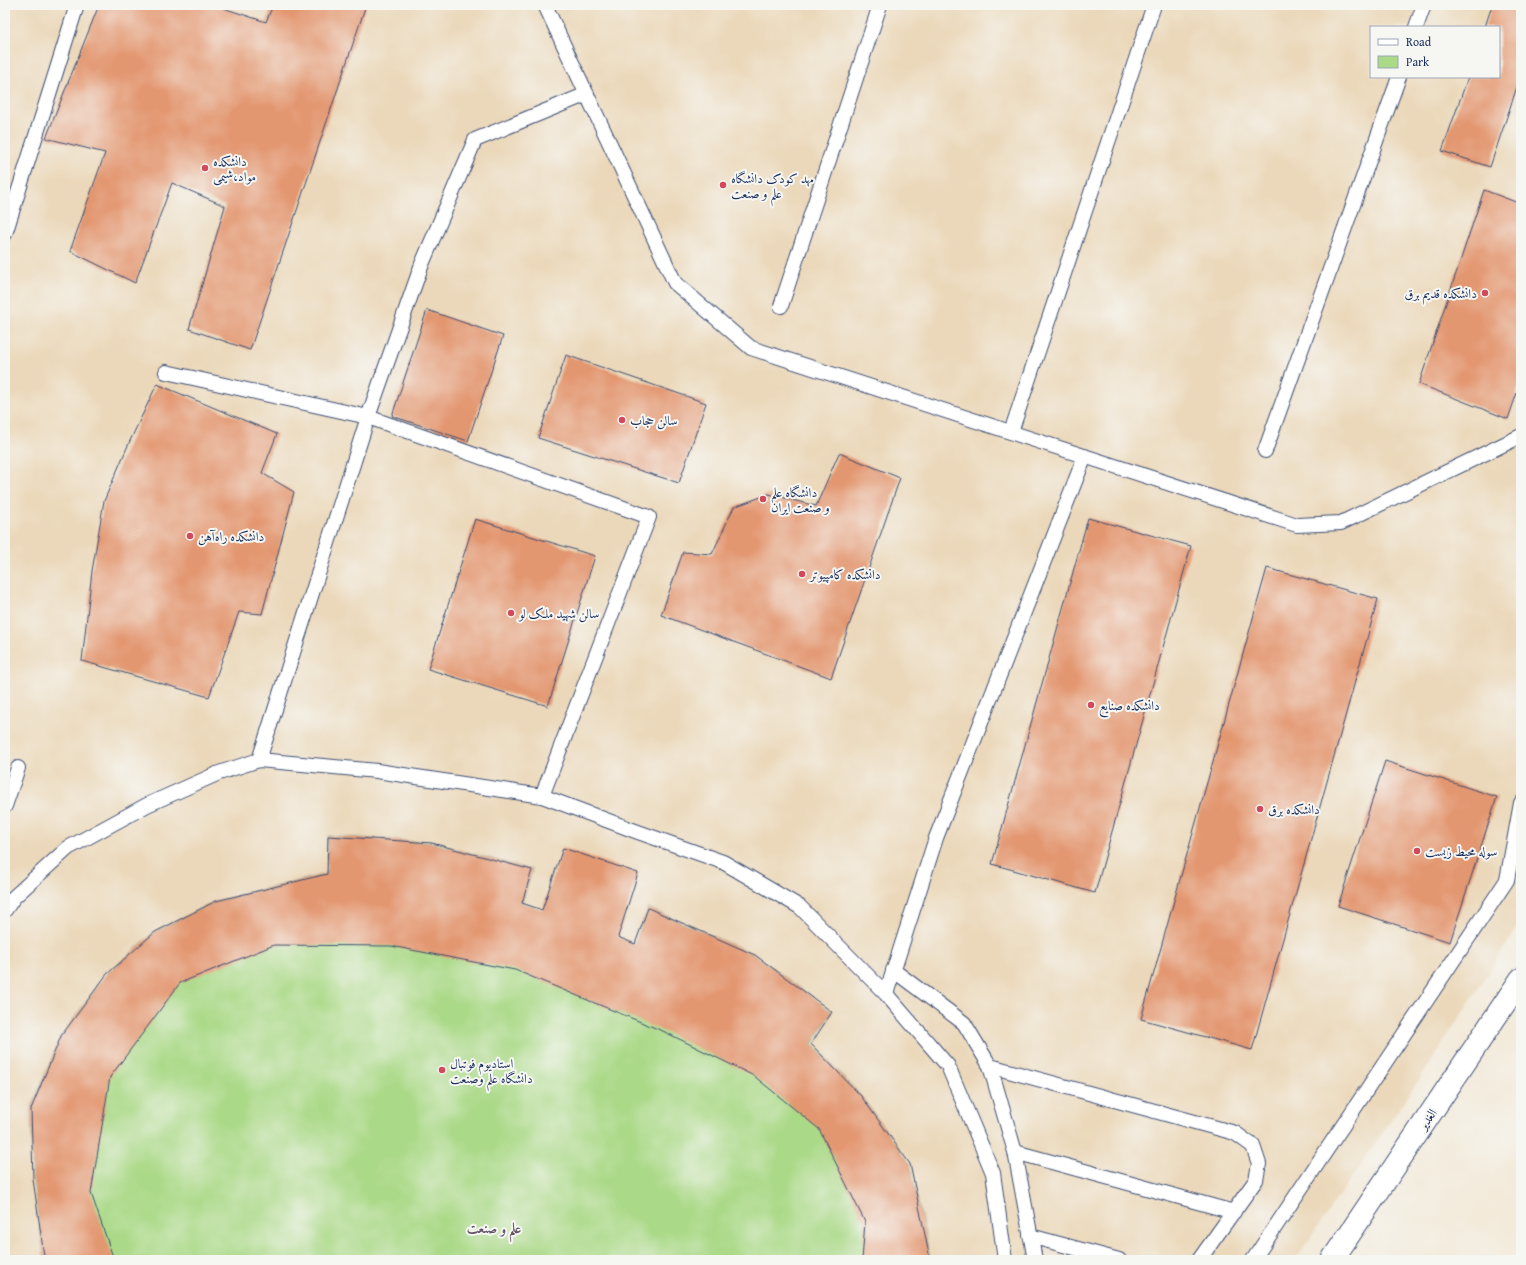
<svg xmlns="http://www.w3.org/2000/svg" width="1526" height="1265" viewBox="0 0 1526 1265" font-family="'Gentium Book Plus',Amiri,serif">
<style>
.built{fill:#ebd8ba;fill-rule:evenodd}
.green{fill:#aad987;stroke:#628472}
.building{fill:#e39771}
.lines{fill:none;stroke-linecap:round;stroke-linejoin:round}
.lane-casing{stroke:#3b4b71;stroke-width:16}
.secondary-casing{stroke:#3b4b71;stroke-width:24}
.lane{stroke:#fff;stroke-width:14}
.secondary{stroke:#fff;stroke-width:22}
.poi-dot{fill:#d1495b;stroke:#f6f6f2;stroke-width:1.5}
.labels{text-anchor:middle;stroke-width:4;stroke-linejoin:round;paint-order:stroke}
.poi-label{font-size:13px;fill:#1b2f5e;stroke:#f6f6f2;text-anchor:start}
.street-label{font-size:13px;fill:#1b2f5e;stroke:#f6f6f2}
.neighbourhood-label{font-size:14px;font-weight:bold;fill:#615365;stroke:#f6f6f2}
</style>
<rect width="100%" height="100%" fill="#f6f6f2"/>
<filter id="ink" filterUnits="userSpaceOnUse"><feTurbulence type="fractalNoise" baseFrequency=".025" numOctaves="2"/><feDisplacementMap in="SourceGraphic" scale="8" xChannelSelector="R" yChannelSelector="G"/><feConvolveMatrix kernelMatrix="1 2 1 2 8 2 1 2 1" color-interpolation-filters="sRGB"/></filter>
<filter id="wash" filterUnits="userSpaceOnUse"><feTurbulence type="fractalNoise" baseFrequency=".012" numOctaves="4" result="noise"/><feDisplacementMap in="SourceGraphic" scale="16" xChannelSelector="R" yChannelSelector="G"/><feGaussianBlur stdDeviation="0.9" result="paint"/><feColorMatrix in="noise" values="0 0 0 0 0 0 0 0 0 0 0 0 0 0 0 0 0 1.4 0 .05"/><feComposite in="paint" operator="in"/></filter>
<g filter="url(#wash)">
<rect width="100%" height="100%" fill="#f3eada"/>
<path class="built" d="M13,5H1521V922L1427,1068L1295,1260H5V29ZM1371,27H1499V77H1371Z"/>
<path class="green" d="M328,836L432,843L532,870L522,903L635,944L648,908L755,955L832,1012L812,1044L861,1096L910,1164L929,1254L928,1260H46L44,1256L33,1179L31,1109L61,1036L107,974L155,932L216,901L327,874Z"/>
<g id="blocks">
<path class="building" d="M99,5H214L266,22L273,5H366L250,350L189,329L225,206L172,183L135,283L70,251L105,153L46,138Z
M1492,5H1521V75L1490,167L1442,151L1468,77H1499V27H1485Z
M1484,190L1521,204V381L1508,419L1419,384Z
M427,310L503,336L468,441L392,416Z
M566,355L706,403L679,483L538,438Z
M157,384L277,434L262,473L294,492L262,614L239,612L209,697L82,661L92,571L104,501L129,443Z
M839,453L900,478L831,678L661,615L683,552L712,554L734,507L769,494L816,506Z
M1088,518L1191,546L1095,893L992,864Z
M475,519L595,556L548,706L428,669Z
M1267,568L1378,599L1252,1050L1141,1019Z
M1385,761L1497,797L1450,942L1338,906Z
M328,836L432,843L532,870L522,903L542,910L563,848L638,873L618,937L635,944L648,908L755,955L832,1012L811,1044L861,1096L910,1164L929,1254L928,1260H862L865,1222L819,1129L754,1076L665,1032L515,970L391,946L274,945L180,983L110,1077L91,1193L114,1260H46L44,1256L33,1179L31,1109L61,1036L107,974L155,932L216,901L327,874Z"/>
</g>
</g>
<g filter="url(#ink)">
<use href="#blocks" fill-opacity="0" stroke="#3b4b71" stroke-width="1"/>
<g class="lines">
<g class="lane-casing">
<path id="lane" d="M545,5L675,283L751,348L1297,525L1341,523L1521,436
M1416,27L1424,5
M5,234L77,5
M781,306L880,5
M166,372L368,417L649,517L542,796
M1011,432L1154,5
M1265,451L1399,77
M259,760L368,417L422,264L475,140L587,94
M5,806L18,768
M5,910L14,897L68,848L147,805L219,773L259,760L377,771L542,796L638,832L723,862L800,907L886,994L948,1066L993,1173L1005,1260
M893,970L964,1023L990,1066L1015,1152L1035,1260
M886,994L936,838L1085,456
M990,1066L1235,1133L1253,1146L1259,1164L1256,1180L1199,1260
M1015,1152L1234,1212
M1030,1236L1119,1260
M1253,1260L1507,880L1521,803"/>
</g>
<g class="secondary-casing">
<path id="secondary" d="M1332,1260L1521,979"/>
</g>
<use href="#lane" class="lane"/>
<use href="#secondary" class="secondary"/>
</g>
</g>
<g class="poi-dot">
<circle cx="205" cy="168" r="4"/>
<circle cx="723" cy="185" r="4"/>
<circle cx="1485" cy="293" r="4"/>
<circle cx="622" cy="420" r="4"/>
<circle cx="763" cy="499" r="4"/>
<circle cx="190" cy="536" r="4"/>
<circle cx="802" cy="574" r="4"/>
<circle cx="511" cy="613" r="4"/>
<circle cx="1091" cy="705" r="4"/>
<circle cx="1260" cy="809" r="4"/>
<circle cx="1417" cy="851" r="4"/>
<circle cx="442" cy="1070" r="4"/>
</g>
<g class="labels">
<g class="poi-label">
<text x="213" y="166">دانشکده<tspan x="213" dy="15">مواد،شیمی</tspan></text>
<text x="731" y="183">مهد کودک دانشگاه<tspan x="731" dy="15">علم و صنعت</tspan></text>
<text x="1477" y="298" text-anchor="end">دانشکده قدیم برق</text>
<text x="630" y="425">سالن حجاب</text>
<text x="771" y="497">دانشگاه علم<tspan x="771" dy="15">و صنعت ایران</tspan></text>
<text x="198" y="541">دانشکده راه‌آهن</text>
<text x="810" y="579">دانشکده کامپیوتر</text>
<text x="519" y="618">سالن شهید ملک لو</text>
<text x="1099" y="710">دانشکده صنایع</text>
<text x="1268" y="814">دانشکده برق</text>
<text x="1425" y="856">سوله محیط زیست</text>
<text x="450" y="1068">استادیوم فوتبال<tspan x="450" dy="15">دانشگاه علم وصنعت</tspan></text>
</g>
<g class="street-label">
<text transform="translate(1427 1119) rotate(-56)" y="5">الغدیر</text>
</g>
<g class="neighbourhood-label">
<text x="494" y="1233">علم و صنعت</text>
</g>
</g>
<rect width="1526" height="1265" fill="none" stroke="#f6f6f2" stroke-width="20"/>
<rect x="1370" y="26" width="130" height="52" fill="#f6f6f2" stroke="#9ea6b7"/>
<rect x="1378" y="39" width="20" height="6" fill="#ffffff" stroke="#9ea6b7"/>
<text x="1406" y="46" font-size="12" fill="#1b2f5e">Road</text>
<rect x="1378" y="56" width="20" height="12" fill="#aad987" stroke="#9ea6b7"/>
<text x="1406" y="66" font-size="12" fill="#1b2f5e">Park</text>
</svg>
